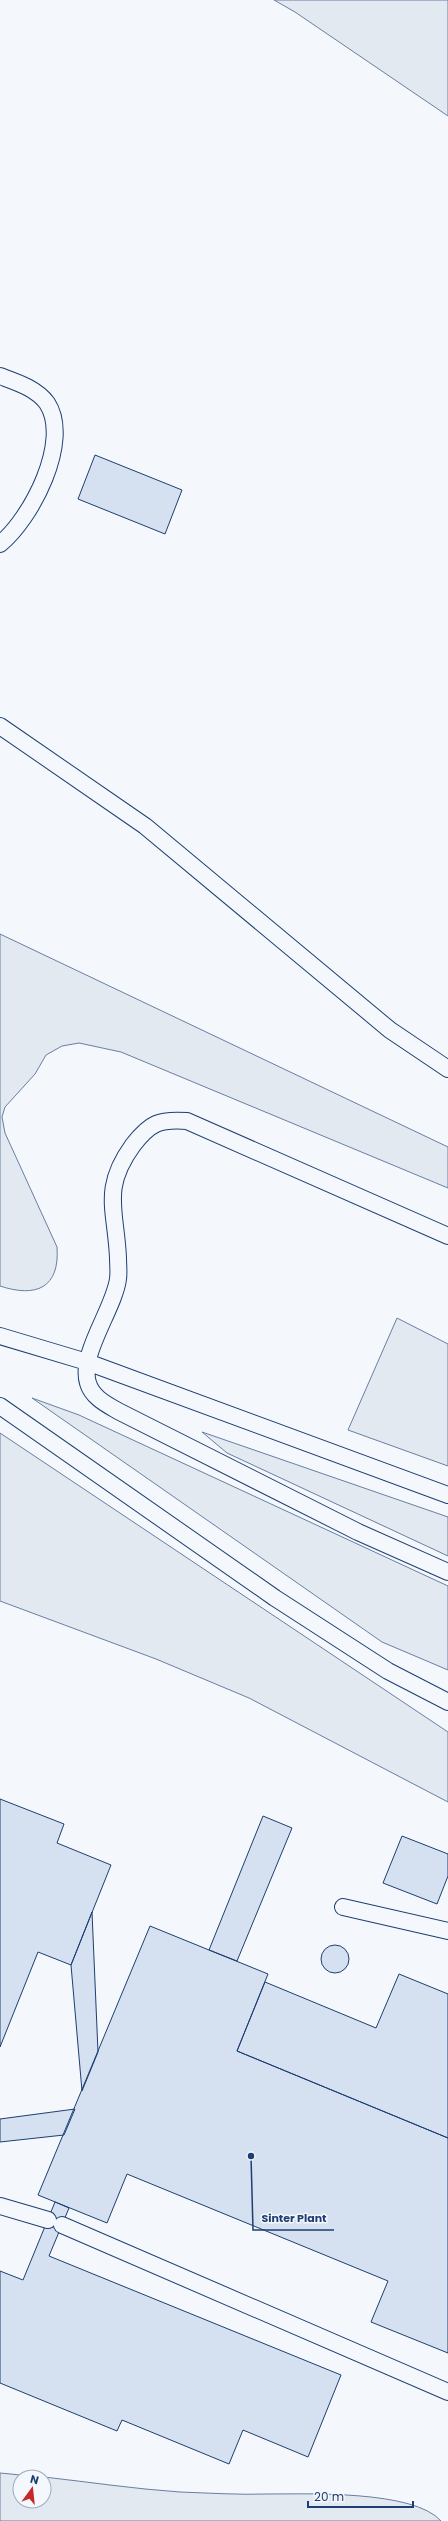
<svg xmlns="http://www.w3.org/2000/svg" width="448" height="2521" viewBox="0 0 448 2521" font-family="Poppins,sans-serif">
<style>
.green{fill:#e3e9f0;stroke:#687fa3}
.building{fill:#d5e0f0;stroke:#1d3f73}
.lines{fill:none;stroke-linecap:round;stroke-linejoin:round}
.lane-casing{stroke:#1d3f73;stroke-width:18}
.lane{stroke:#f4f7fb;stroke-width:16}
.leader{fill:none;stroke:#1d3f73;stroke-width:1.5}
.callout-dot{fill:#1d3f73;stroke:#f4f7fb;stroke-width:1.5}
.callout-label{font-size:11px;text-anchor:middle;font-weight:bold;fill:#1d3f73;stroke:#f4f7fb;stroke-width:3;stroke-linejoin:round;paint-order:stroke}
</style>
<rect width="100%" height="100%" fill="#f4f7fb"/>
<path class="green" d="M274,0H448V116L295,12Z
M0,934L448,1147V1188L121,1052L79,1043L62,1046L46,1055L35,1074L5,1107L2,1117L5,1133L57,1247C60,1288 36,1298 0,1286Z
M397,1318L448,1344V1466L348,1430Z
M32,1398L79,1415L448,1586V1670L382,1642Z
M202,1432L448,1517V1556L227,1453Z
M0,1433L448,1732V1802L249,1698L156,1659L0,1601Z
M0,2473L41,2477H20V2501H44V2477C89,2482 135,2489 180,2492C209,2493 239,2495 268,2494C307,2494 414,2490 441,2521H0Z"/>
<path class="building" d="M95,455L182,490L165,534L78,499Z
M0,1799L64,1824L57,1843L111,1865L71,1965L38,1952L0,2047Z
M263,1816L292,1828L237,1961L209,1950Z
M402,1836L448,1854V1876L437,1904L383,1883Z
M92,1912L98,2052L82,2091L71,1965Z
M150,1926L268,1974L237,2051L448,2138V2353L371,2322L388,2281L127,2174L107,2223L38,2195Z
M321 1959a14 14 0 1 1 28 0a14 14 0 1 1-28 0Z
M399,1974L448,1994V2138L237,2051L265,1982L376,2028Z
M75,2109L64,2135L0,2142V2119Z
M55,2202L69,2208L49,2256L341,2375L308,2457L243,2430L229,2464L122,2420L117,2431L0,2383V2271L23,2280Z"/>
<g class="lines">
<g class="lane-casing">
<path id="lane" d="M0,376C16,382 36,388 47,403C72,441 31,519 0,544
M0,726L145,826L390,1030L448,1069
M448,1236L187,1121C159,1119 150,1123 133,1145C101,1189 116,1210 118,1258C118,1265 119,1272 118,1279C114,1309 79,1354 88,1383C92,1397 106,1404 118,1411L358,1532L448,1572
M0,1336L87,1362L448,1495
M0,1406L275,1598L388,1671L448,1702
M343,1907L448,1931
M0,2206L48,2220
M62,2225L448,2392"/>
</g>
<use href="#lane" class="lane"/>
</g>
<path class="leader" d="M251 2156L253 2230H334"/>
<circle class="callout-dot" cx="251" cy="2156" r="4"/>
<g class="callout-label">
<text x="294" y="2222">Sinter Plant</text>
</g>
<g transform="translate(32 2489) rotate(15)"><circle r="19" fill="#f4f7fb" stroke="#9eadc5"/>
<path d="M0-3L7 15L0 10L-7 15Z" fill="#c62828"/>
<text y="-6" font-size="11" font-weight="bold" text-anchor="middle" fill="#1d3f73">N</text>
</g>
<path d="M308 2501v6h105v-6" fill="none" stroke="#1d3f73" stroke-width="2"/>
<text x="314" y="2501" font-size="12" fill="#1d3f73" stroke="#f4f7fb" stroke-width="3" paint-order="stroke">20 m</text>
</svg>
